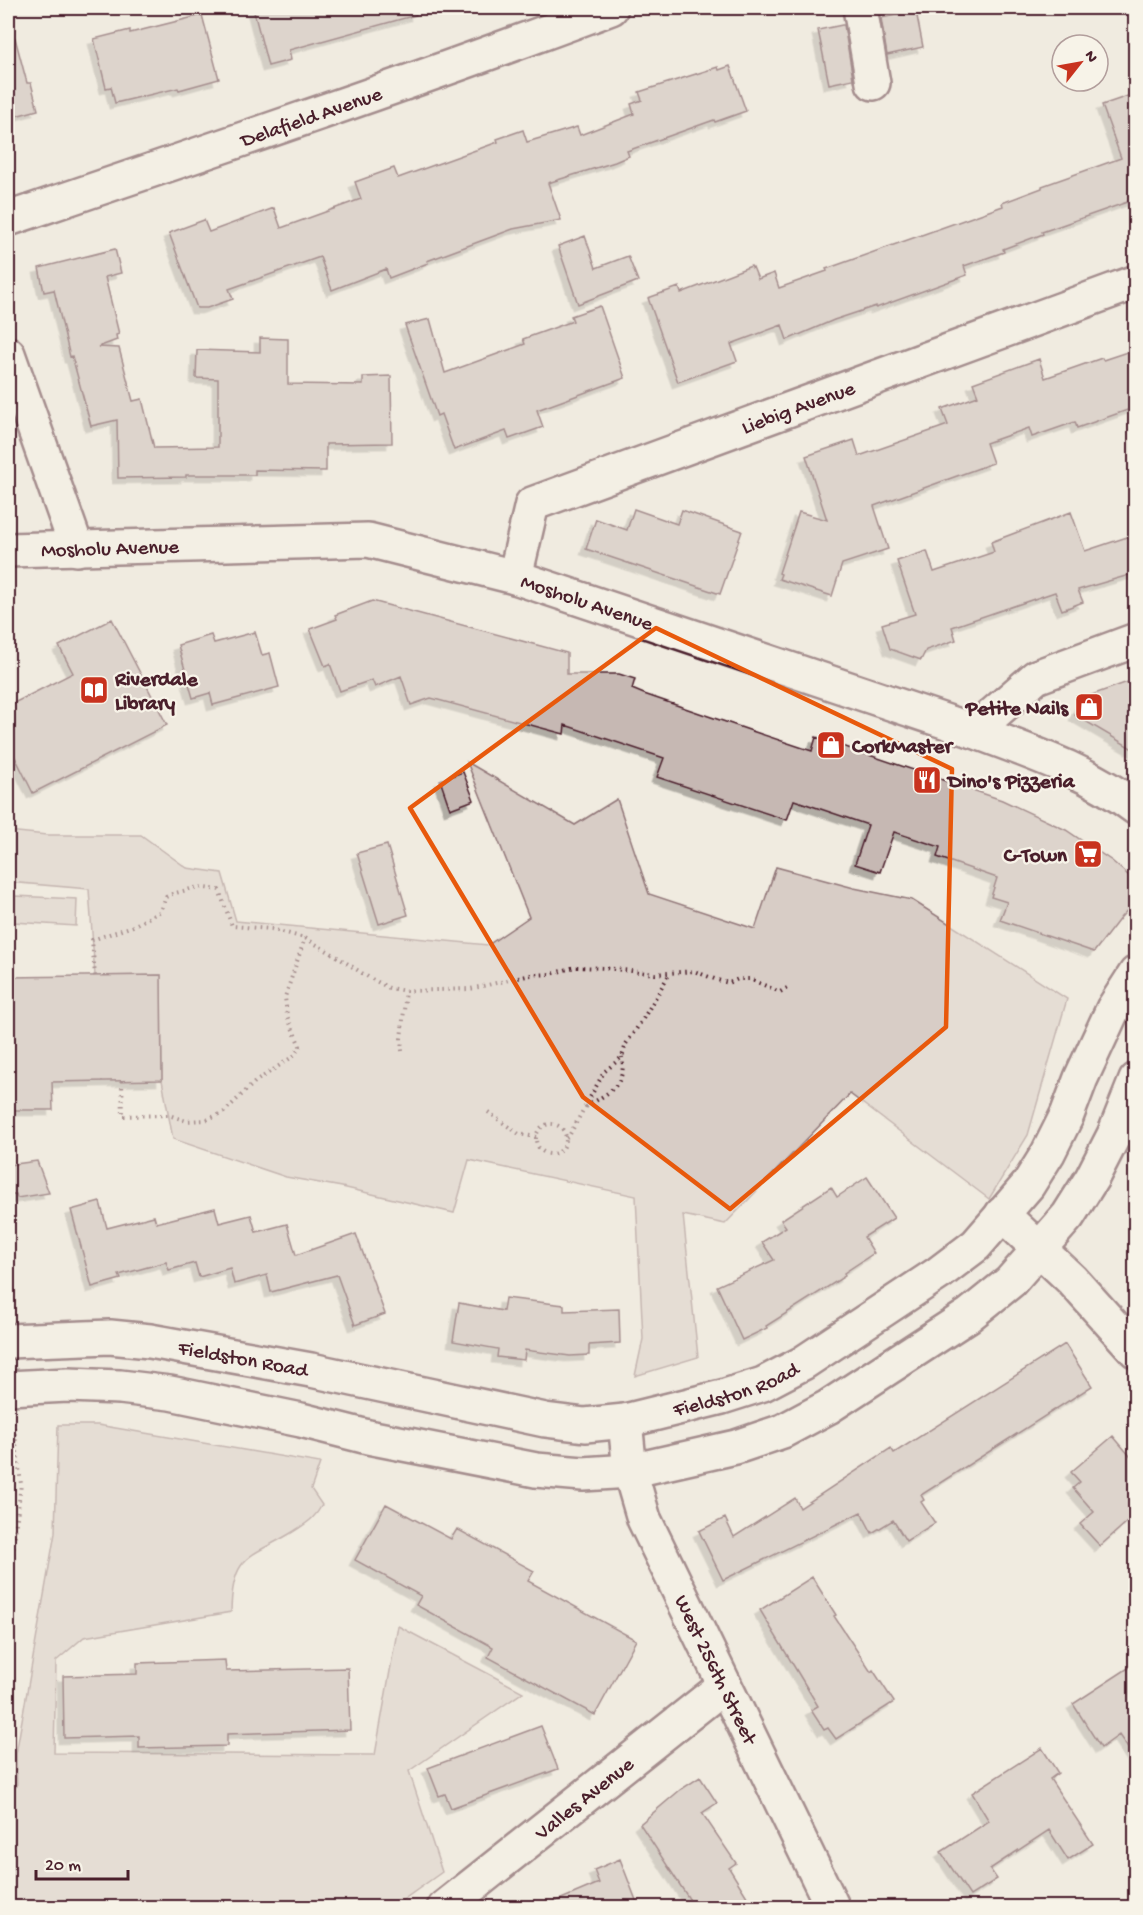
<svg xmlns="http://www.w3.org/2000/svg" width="1143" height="1915" viewBox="0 0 1143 1915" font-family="'Gochi Hand',sans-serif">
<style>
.green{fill:#d8cdc6;stroke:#917678;stroke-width:1.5}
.building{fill:#c6b8b3;stroke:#4a1f2b;stroke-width:1.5;filter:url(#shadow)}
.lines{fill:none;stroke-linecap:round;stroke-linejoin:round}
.minor-casing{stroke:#4a1f2b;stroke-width:38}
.path{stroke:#4a1f2b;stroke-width:4;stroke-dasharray:1.5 4.5;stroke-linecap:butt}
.minor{stroke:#f7f3e8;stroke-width:33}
.marked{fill:none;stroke:#e8590c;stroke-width:4.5;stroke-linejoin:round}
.labels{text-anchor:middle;stroke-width:4.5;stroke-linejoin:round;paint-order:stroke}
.street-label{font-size:21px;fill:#4a1f2b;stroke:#f7f3e8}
.poi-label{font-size:21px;font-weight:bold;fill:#4a1f2b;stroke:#f7f3e8;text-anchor:start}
</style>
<defs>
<filter id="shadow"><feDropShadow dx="-5.5" dy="5.5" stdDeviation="0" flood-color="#0004"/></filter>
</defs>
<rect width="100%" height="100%" fill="#f0ebe0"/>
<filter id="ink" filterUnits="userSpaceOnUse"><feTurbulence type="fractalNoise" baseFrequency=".0167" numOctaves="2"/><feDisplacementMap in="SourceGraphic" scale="12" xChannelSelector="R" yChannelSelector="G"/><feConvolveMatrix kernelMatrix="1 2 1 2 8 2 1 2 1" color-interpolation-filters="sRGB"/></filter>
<g filter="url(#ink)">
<path class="green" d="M467,762L575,825L617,799L649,894L755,929L776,867L854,888L912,900L1067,999L1028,1135L989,1199L850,1094L725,1224L683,1215L698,1357L635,1376L643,1339L636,1196L469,1160L454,1213L342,1187L286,1177L173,1139L162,1080L161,975L95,976L89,889L8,882V831L47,835H141L187,868L222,873L236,921L488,945L529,917Z
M15,896L77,899L76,926L14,922Z
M58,1425H98L320,1463L311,1489L322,1505C316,1516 310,1521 299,1528C254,1558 232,1549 231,1612L84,1637L56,1661L54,1753L375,1755L398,1626L523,1692L409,1771L442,1872L393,1907H8V1791L17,1786L16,1754L55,1533Z"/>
<path class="building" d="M253,8H415L416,15L289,50L291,60L268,66Z
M916,11L923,47L887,55L881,18Z
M202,15L219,79L179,90L178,88L115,103L111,87L106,88L94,39L130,30V33Z
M842,25H844L853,79L829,84L818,30Z
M15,38L27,83H31L38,110L8,118V39Z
M730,66L746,111L715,122L714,120L627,151L629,156L615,162L548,183L561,220L513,229L427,261L428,263L389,278L386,269L332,290L320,257L229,289L233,299L207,308H197L169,233L204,220L209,232L274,208L281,228L361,199L355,182L394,168L398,178L498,142L497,139L523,130L527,142L577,127L580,135L634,114L631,104L642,100L639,92L718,67L719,70Z
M1128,96L1136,117V199L1042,232L1043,234L1003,249L1004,252L964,266L967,275L876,308V306L834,320L787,340L782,325L731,344L737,361L678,382L648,298L679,287L681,293L751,266L752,268L753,267L758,279L774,273L779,288L827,271L826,269L1003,206L1002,203L1042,188V186L1121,158L1102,105Z
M585,236L596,268L628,256L638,281L578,304L558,246Z
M115,249L121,273L105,277L119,334L116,335L117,340L98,347L119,348L133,401L142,399L154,448L218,447V379L196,378L197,350L260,352V338L288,339V384L363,385V377L391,376L392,443L326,444V471L255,470V475H186V477L118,478L117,420L91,426L72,356L70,357L54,290L44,292L39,268Z
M600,306L625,378L537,410L543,427L509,439L506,431L454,450L441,414L437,416L405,325L430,319L445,373L525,344L523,339L573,321L571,316Z
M1136,349V407L1077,428L1075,422L1032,437L1029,428L986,443L993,463L874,506L888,549L842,564L832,596L779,579L781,574L779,573L799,512L827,520L806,456L854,440L859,456L948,425L942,409L978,396L973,383L1039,359L1045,378L1102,358L1103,360Z
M634,509L677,524L682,510L742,531L720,594L586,549L596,519L627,530Z
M1071,512L1085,551L1136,534V573L1078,590L1083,602L1062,610L1055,592L952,627L956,640L926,650L921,660L890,649L882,624L915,614L897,561L927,551L934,572L994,552L991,542Z
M372,601L567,653V674H619L635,679L632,689L644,694L752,731L812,751L816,737L1002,800L1066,830L1112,861L1136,882V901L1121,917L1094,952L1000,920L1007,902L991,897L997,878L937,857L940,847L894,832L880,872L855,864L868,825L794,800L787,820L657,777L664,758L565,725L564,734L431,698L411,705L401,676L375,687L372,680L340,691L330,664L325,666L310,629L337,619L335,615Z
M112,619L167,725L33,793L8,743V706L73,673L59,646Z
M255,632L262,655L270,653L279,687L213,705L210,693L193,698L178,645L211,635L214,643Z
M1136,679V751L1075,715L1083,698Z
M463,772L474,800L450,809L440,780Z
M387,845L408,915L379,924L357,853Z
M161,975L162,1080L52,1082L53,1110H8V977Z
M37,1161L49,1193L17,1198L16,1194L8,1195V1165Z
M867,1177L894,1218L864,1237L874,1253L844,1273L845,1276L766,1326L767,1328L742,1340L717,1286L774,1260L762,1242L786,1227L781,1220L831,1187L837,1197Z
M100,1202L107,1228L154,1216L156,1223L215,1208L219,1223L251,1215L256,1232L287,1224L296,1255L356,1234L385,1314L355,1325L337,1275L271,1292L267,1275L234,1284L230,1268L199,1277L195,1263L169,1270L166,1262L119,1275L121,1279L92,1287L71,1210Z
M505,1298L564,1305V1311L619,1309L620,1343L589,1345V1355L570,1356L525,1350L524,1360L497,1357L498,1349L453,1341L459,1303L503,1311Z
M1065,1344L1092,1386L921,1495L924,1500L921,1502L935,1523L906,1541L893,1520L872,1533L861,1512L723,1580L699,1531L725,1518L734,1537L795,1498L800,1508L891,1448L894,1453Z
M1113,1436L1136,1463V1514L1100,1546L1080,1524L1094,1512L1073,1488L1080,1482L1071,1472Z
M386,1504L451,1539L457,1529L534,1571L528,1581L636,1640L595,1715L488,1657L493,1647L416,1605L421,1596L355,1560Z
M812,1577L836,1615L834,1616L871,1672L873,1670L894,1702L836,1739L828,1728L824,1730L811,1710L818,1706L760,1610Z
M225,1660L226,1671L348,1668L350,1730L227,1734V1746L139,1748V1736L64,1738L63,1676L137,1674V1663Z
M1136,1663V1760L1119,1735L1101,1748L1073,1704Z
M541,1726L558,1769L451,1808L445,1794L439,1796L428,1768Z
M1042,1748L1058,1773L1050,1779L1093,1844L1068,1860L1049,1830L990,1869L997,1879L970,1896L941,1852L989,1821L972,1793Z
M700,1777L717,1803L702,1813L736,1863L729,1868L754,1908H695L640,1824L680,1790Z
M620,1859L639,1908H540L599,1883L594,1870Z"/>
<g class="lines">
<g class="minor-casing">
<g id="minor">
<path d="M860,8L873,83"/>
<path id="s1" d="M8,219C209,151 411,83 611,8"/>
<path d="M8,354L77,549"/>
<path id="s2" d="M8,550L368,540L515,577L974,731C1030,752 1088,771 1136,808"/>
<path id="s3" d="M515,577L532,504L1136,282"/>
<path d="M974,731L1036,677L1136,640"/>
<path d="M1002,1214L1072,1280L1136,1351"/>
<path id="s4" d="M8,1341L110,1337L150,1341L311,1370L545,1420L585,1425L625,1421L722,1397L763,1384L803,1363L939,1273L976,1245L1028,1185L1048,1153L1067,1115L1081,1078L1113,1009L1136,973"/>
<path d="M8,1388L68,1385L120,1387L170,1393L301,1420L368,1437L536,1470L583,1474L630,1471L736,1447L783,1431L828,1407L969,1315L1010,1282L1068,1216L1092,1178L1114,1135L1136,1080"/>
<path id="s5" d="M625,1421L630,1471L644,1519L833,1908"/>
<path id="s6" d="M444,1908L724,1686"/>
</g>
</g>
<path class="path" d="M95,976L92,940L133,926L161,911L166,897L172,894L198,887L219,890L232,926L271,929L305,938L333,954L368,977L389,988L406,991L470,989L531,975L551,974L575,967L607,968L655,974L694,971L717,980L729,983L738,979H750L780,992L787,988
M402,1051L401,1039L406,991
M122,1081L123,1116L169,1115L186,1121L206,1120L224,1112L255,1082L295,1055L300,1046L287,1016L285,997L305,938
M586,1107C607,1093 627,1086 622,1057
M488,1112L519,1134L536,1137
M536 1139a15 15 0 1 1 30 0a15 15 0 1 1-30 0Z
M566,1138L569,1136L604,1072L622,1057L626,1044L643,1019L670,973
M8,1576H10L21,1484L13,1418"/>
<use href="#minor" class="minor"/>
</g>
</g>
<path d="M0 0H1143V1915H0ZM656,628L952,769L946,1027L730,1209L583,1097L410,808Z" fill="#f0ebe0" fill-opacity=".55" fill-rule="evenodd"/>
<path class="marked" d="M656,628L952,769L946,1027L730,1209L583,1097L410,808Z"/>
<defs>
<g id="library-square" transform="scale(1.5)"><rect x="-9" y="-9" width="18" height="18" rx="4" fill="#c8321e" stroke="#f7f3e8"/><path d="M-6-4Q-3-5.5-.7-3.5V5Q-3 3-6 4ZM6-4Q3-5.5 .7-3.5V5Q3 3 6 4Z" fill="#fff"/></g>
<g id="shop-square" transform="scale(1.5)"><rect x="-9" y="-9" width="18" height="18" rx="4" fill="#c8321e" stroke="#f7f3e8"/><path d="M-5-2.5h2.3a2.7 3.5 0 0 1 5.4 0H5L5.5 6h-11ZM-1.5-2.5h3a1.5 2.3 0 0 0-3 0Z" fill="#fff"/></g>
<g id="restaurant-square" transform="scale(1.5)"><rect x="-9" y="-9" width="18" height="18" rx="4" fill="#c8321e" stroke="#f7f3e8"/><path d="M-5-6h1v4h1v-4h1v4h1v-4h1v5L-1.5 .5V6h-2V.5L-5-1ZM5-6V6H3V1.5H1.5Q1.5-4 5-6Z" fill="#fff"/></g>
<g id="supermarket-square" transform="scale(1.5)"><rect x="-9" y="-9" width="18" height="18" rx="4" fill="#c8321e" stroke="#f7f3e8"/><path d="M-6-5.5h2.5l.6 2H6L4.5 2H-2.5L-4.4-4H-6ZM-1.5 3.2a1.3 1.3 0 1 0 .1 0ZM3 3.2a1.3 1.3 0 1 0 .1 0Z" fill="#fff"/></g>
</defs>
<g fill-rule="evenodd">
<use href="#library-square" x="94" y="690"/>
<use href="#shop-square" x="1089" y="707"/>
<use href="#shop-square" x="831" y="745"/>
<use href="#restaurant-square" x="927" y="780"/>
<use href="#supermarket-square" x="1088" y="854"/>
</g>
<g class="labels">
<g class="street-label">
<text dy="7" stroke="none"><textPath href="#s1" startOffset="320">Delafield Avenue</textPath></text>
<text dy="7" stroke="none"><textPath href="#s3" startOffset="358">Liebig Avenue</textPath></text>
<text dy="7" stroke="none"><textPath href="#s2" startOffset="102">Mosholu Avenue</textPath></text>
<text dy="7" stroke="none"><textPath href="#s2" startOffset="588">Mosholu Avenue</textPath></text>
<text dy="7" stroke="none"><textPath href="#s4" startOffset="237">Fieldston Road</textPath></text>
<text dy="7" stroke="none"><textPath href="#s4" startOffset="741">Fieldston Road</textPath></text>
<text dy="7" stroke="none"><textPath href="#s5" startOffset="267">West 256th Street</textPath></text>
<text dy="7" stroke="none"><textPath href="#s6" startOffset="178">Valles Avenue</textPath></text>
</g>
<g class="poi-label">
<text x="115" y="685">Riverdale<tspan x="115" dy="24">Library</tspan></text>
<text x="1068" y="714" text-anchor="end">Petite Nails</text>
<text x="852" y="752">CorkMaster</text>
<text x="948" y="787">Dino's Pizzeria</text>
<text x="1067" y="861" text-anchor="end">C-Town</text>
</g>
</g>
<rect width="1143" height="1915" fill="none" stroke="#f7f3e8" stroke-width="30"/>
<rect x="15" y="15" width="1113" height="1885" fill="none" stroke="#4a1f2b" stroke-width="2" filter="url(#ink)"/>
<g transform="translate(1080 63) rotate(59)"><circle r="28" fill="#f7f3e8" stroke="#b29e9c" stroke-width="1.5"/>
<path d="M0-4.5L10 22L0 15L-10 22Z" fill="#c8321e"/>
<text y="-9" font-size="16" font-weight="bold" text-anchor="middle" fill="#4a1f2b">N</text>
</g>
<path d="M36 1870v9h92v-9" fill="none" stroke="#4a1f2b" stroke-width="3"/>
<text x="45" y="1870" font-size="18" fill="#4a1f2b" stroke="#f7f3e8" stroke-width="4.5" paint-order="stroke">20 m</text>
</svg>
